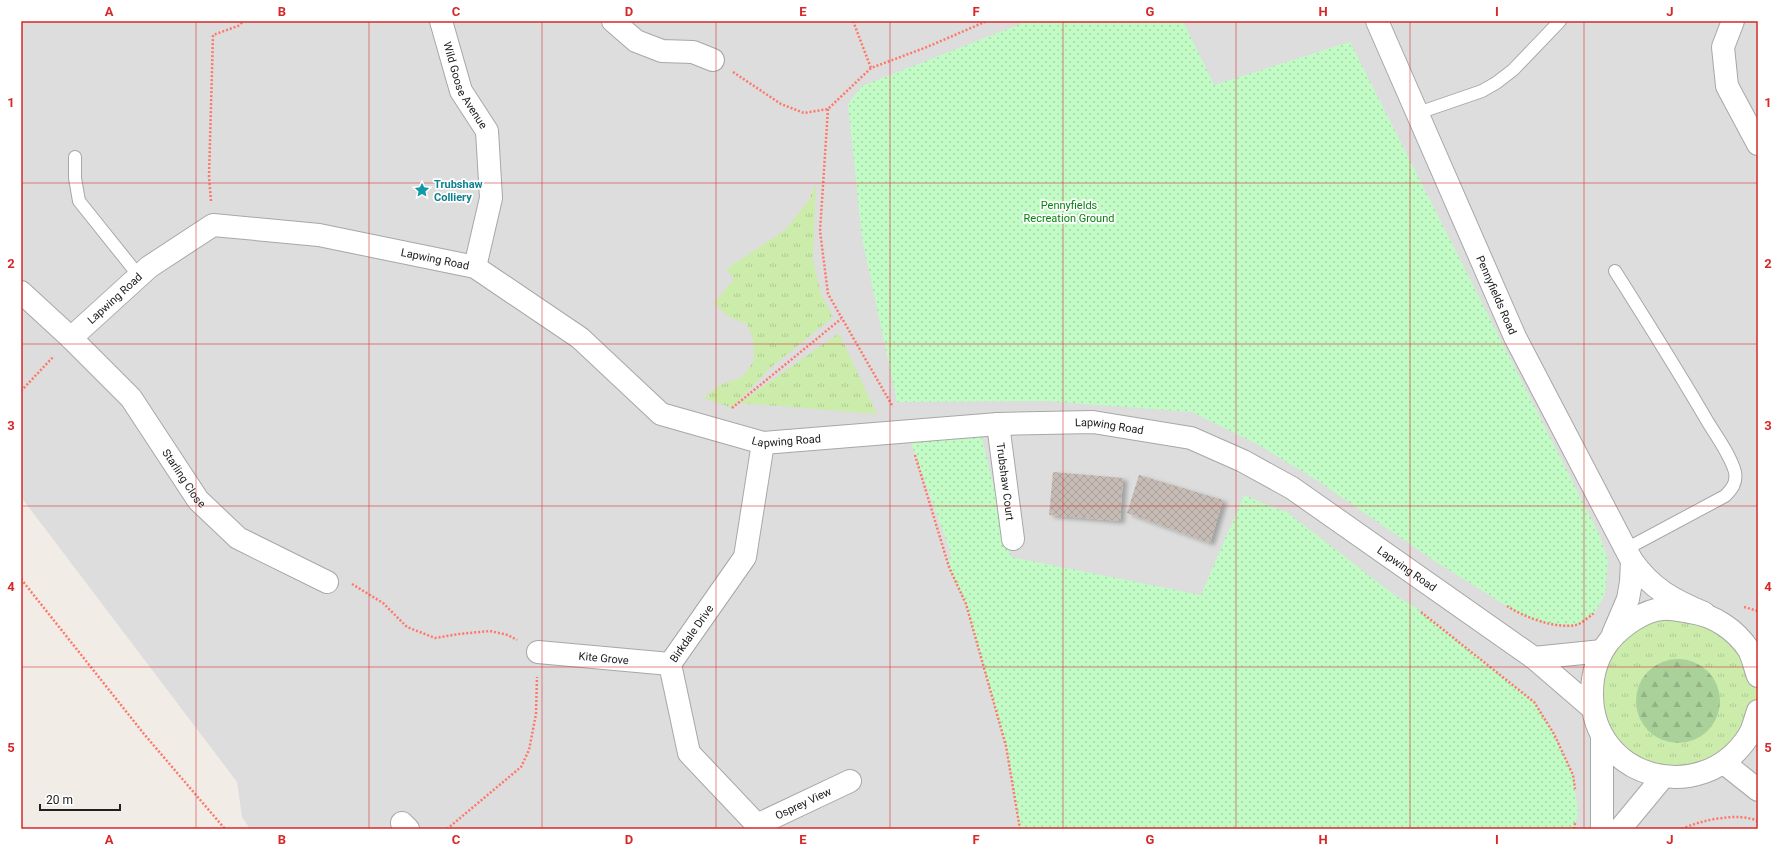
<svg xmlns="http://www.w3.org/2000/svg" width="1779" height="850" viewBox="0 0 1779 850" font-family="Roboto,sans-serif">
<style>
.residential{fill:#dedddd}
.grass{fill:url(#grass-tufts)}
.forest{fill:url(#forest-firs)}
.park{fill:url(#park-dots)}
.building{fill:url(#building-cross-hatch);filter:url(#shadow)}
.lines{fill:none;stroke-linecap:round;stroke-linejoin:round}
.service-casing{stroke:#a7a7a7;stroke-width:14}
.minor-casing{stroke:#a7a7a7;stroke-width:24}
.tertiary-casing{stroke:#a7a7a7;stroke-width:24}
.path{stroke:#fe7769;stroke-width:2.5;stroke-dasharray:2 2;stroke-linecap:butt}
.service{stroke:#fff;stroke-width:12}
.minor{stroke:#fff;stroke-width:22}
.tertiary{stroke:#fff;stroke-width:22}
.grid{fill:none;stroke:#d62828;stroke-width:1;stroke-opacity:0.55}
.labels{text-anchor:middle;stroke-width:3.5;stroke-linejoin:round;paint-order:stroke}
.street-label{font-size:11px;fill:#202020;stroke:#fff}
.culture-label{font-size:11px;font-weight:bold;fill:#0d838f;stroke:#fff;text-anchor:start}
.park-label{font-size:11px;fill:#088311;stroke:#fff}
.neatline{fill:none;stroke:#d62828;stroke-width:1.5}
.grid-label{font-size:13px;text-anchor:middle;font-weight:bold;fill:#d62828}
</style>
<defs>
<pattern id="grass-tufts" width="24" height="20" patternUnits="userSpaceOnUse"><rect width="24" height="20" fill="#cbecaa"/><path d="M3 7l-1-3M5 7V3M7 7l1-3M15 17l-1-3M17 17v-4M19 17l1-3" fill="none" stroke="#aeca92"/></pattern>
<pattern id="forest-firs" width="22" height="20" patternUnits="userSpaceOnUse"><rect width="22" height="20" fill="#aad199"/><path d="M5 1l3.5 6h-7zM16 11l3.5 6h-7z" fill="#92b384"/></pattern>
<pattern id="park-dots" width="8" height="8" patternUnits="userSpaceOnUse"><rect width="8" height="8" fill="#c2fbc6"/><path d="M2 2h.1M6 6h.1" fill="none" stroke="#a6d7aa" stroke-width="1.8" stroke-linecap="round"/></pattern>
<pattern id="building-cross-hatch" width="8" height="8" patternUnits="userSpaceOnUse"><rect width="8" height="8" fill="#c6bcb5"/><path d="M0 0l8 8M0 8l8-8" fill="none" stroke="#aaa19b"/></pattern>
<filter id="shadow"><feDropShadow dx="4.5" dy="2.5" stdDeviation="2" flood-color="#0004"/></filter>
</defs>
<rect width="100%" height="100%" fill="#f1ede6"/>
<path class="residential" d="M21,21H1758V829H250L242,817L237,782L21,497Z"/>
<path class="grass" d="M816,183L813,260L821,294L833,317L768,370L732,408L704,398L718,386L742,377L754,361L753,339L747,324L729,317L714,303L734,279L726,269L785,230L809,200Z
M839,333L877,414L739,403Z
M1704,613L1758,676V703L1749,736L1704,773L1621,758L1592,678L1628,622Z"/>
<path class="forest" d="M1636 701a42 42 0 1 1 84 0a42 42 0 1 1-84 0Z"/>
<path class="park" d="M1028,21H1183L1214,85L1350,42L1600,536L1608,561L1605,594L1595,612L1576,625L1549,624L1521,615L1433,560L1318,481L1257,444L1192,412L1045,401L897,402L862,238L848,104L862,86Z
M979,426L1011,557L1201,595L1244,495L1288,513L1393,594L1418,609L1534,702L1554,734L1573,775L1578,812L1574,829H1020L1009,757L966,604L949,567L950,550L907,432Z"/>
<path class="building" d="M1053,472L1123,478L1120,521L1049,515Z
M1139,475L1223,500L1210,543L1127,513Z"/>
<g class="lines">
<g class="service-casing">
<path id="service" d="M1418,113L1482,91L1496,83L1513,70L1560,21
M75,157V178L79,201L139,276
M1615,271C1646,320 1677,369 1706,419C1716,436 1730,454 1735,472C1737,483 1732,489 1725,496L1626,549"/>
</g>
<g class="minor-casing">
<g id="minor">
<path id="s1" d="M441,21L461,91L487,131L491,198L475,267"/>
<path d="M613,21L636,41L662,51L693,52L713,60"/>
<path d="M1733,21L1723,47L1727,86L1758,144"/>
<path id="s2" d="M21,292L71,338L131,398L198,500L238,538L327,582"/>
<path id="s3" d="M71,338L149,267L213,225L319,235L475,267L580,338L661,414L763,443L998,424L1093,422L1191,438L1243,461L1292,488L1534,658L1592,708"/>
<path id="s4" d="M998,424L1013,539"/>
<path id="s5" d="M538,652L670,664"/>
<path d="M1534,658L1602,651"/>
<path d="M402,823L408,829"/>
<path id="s6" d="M757,825L850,781"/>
<path id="s7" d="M761,829L689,753L670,664L745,557L763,443"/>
</g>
</g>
<g class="tertiary-casing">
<g id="tertiary">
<path id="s8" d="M1377,21L1515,337L1632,561C1652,589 1673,600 1704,613"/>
<path d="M1613,634L1628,599L1631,582L1632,561"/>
<path d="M1758,676C1755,668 1753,658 1749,650C1736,630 1714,615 1690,612C1682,611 1672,608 1663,609C1644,610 1622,626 1610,640C1598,655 1592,673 1592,693C1591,779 1701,808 1748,737C1753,730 1755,719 1758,711"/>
<path d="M1602,736V829"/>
<path d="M1724,763L1758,790"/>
<path d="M1620,829L1663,777"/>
</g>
</g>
<path class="path" d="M853,21L871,68
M733,72L781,104L804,113L828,109L871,68L927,47L987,21
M828,109L820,231L828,294L893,407
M211,201L209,177L213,35L238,26L244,21
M21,391L54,356
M732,408L841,319
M915,455L949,567L966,604L1006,746L1020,829
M21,579L144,734L225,829
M352,584L383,603L407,627L435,638L459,634L490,631L508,635L517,640
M1507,606C1524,617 1555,629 1576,625C1581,624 1589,617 1594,613
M1744,607L1758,611
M1421,612L1534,702L1554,734L1573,775L1575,789
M447,829L521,767L529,750L536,714L537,677
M1574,829L1575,823
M1682,829C1701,820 1738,812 1758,821"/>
<use href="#service" class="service"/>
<use href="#minor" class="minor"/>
<use href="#tertiary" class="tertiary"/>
</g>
<path class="grid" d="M196,21V829M369,21V829M542,21V829M716,21V829M890,21V829M1063,21V829M1236,21V829M1410,21V829M1584,21V829M21,183H1758M21,344H1758M21,506H1758M21,667H1758"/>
<defs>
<g id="sight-bare" transform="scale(1.2)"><path d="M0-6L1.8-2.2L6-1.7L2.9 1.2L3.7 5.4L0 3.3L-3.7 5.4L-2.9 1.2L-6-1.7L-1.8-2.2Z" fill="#0f9aa8" stroke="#fff" stroke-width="2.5" paint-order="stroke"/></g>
</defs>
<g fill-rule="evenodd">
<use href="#sight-bare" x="422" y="190"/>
</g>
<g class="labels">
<g class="street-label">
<text dy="4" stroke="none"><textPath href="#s1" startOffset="69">Wild Goose Avenue</textPath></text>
<text dy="4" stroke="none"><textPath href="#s3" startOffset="407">Lapwing Road</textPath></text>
<text dy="4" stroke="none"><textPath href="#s8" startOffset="299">Pennyfields Road</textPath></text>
<text dy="4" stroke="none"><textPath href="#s3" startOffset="59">Lapwing Road</textPath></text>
<text dy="4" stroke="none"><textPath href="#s3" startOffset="1139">Lapwing Road</textPath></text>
<text dy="4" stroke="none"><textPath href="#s3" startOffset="815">Lapwing Road</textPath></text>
<text dy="4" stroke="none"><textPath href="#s2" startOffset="249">Starling Close</textPath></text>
<text dy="4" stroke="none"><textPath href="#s4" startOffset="58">Trubshaw Court</textPath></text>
<text dy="4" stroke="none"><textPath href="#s3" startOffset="1475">Lapwing Road</textPath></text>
<text dy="4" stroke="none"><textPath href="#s7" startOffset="233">Birkdale Drive</textPath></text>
<text dy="4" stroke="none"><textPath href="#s5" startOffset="66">Kite Grove</textPath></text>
<text dy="4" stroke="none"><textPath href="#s6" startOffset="51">Osprey View</textPath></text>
</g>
<g class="culture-label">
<text x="434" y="188">Trubshaw<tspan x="434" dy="13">Colliery</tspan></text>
</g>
<g class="park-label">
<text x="1069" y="209">Pennyfields<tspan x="1069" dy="13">Recreation Ground</tspan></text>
</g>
</g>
<rect width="1779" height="850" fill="none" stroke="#ffffff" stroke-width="44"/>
<path d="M40 804v6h80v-6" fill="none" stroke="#202020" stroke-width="2"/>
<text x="46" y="804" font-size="12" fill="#202020" stroke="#ffffff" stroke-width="3" paint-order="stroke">20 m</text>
<rect x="22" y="22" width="1735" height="806" class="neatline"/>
<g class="grid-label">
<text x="109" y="16">A</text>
<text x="282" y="16">B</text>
<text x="456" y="16">C</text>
<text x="629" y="16">D</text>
<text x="803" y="16">E</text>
<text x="976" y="16">F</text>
<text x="1150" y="16">G</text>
<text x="1323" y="16">H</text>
<text x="1497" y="16">I</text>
<text x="1670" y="16">J</text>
<text x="11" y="107">1</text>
<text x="1768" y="107">1</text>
<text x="11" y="268">2</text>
<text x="1768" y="268">2</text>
<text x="11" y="430">3</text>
<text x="1768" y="430">3</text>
<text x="11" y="591">4</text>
<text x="1768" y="591">4</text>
<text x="11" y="752">5</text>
<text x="1768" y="752">5</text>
<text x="109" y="844">A</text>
<text x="282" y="844">B</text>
<text x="456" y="844">C</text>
<text x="629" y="844">D</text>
<text x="803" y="844">E</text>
<text x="976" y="844">F</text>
<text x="1150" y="844">G</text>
<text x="1323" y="844">H</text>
<text x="1497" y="844">I</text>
<text x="1670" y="844">J</text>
</g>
</svg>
